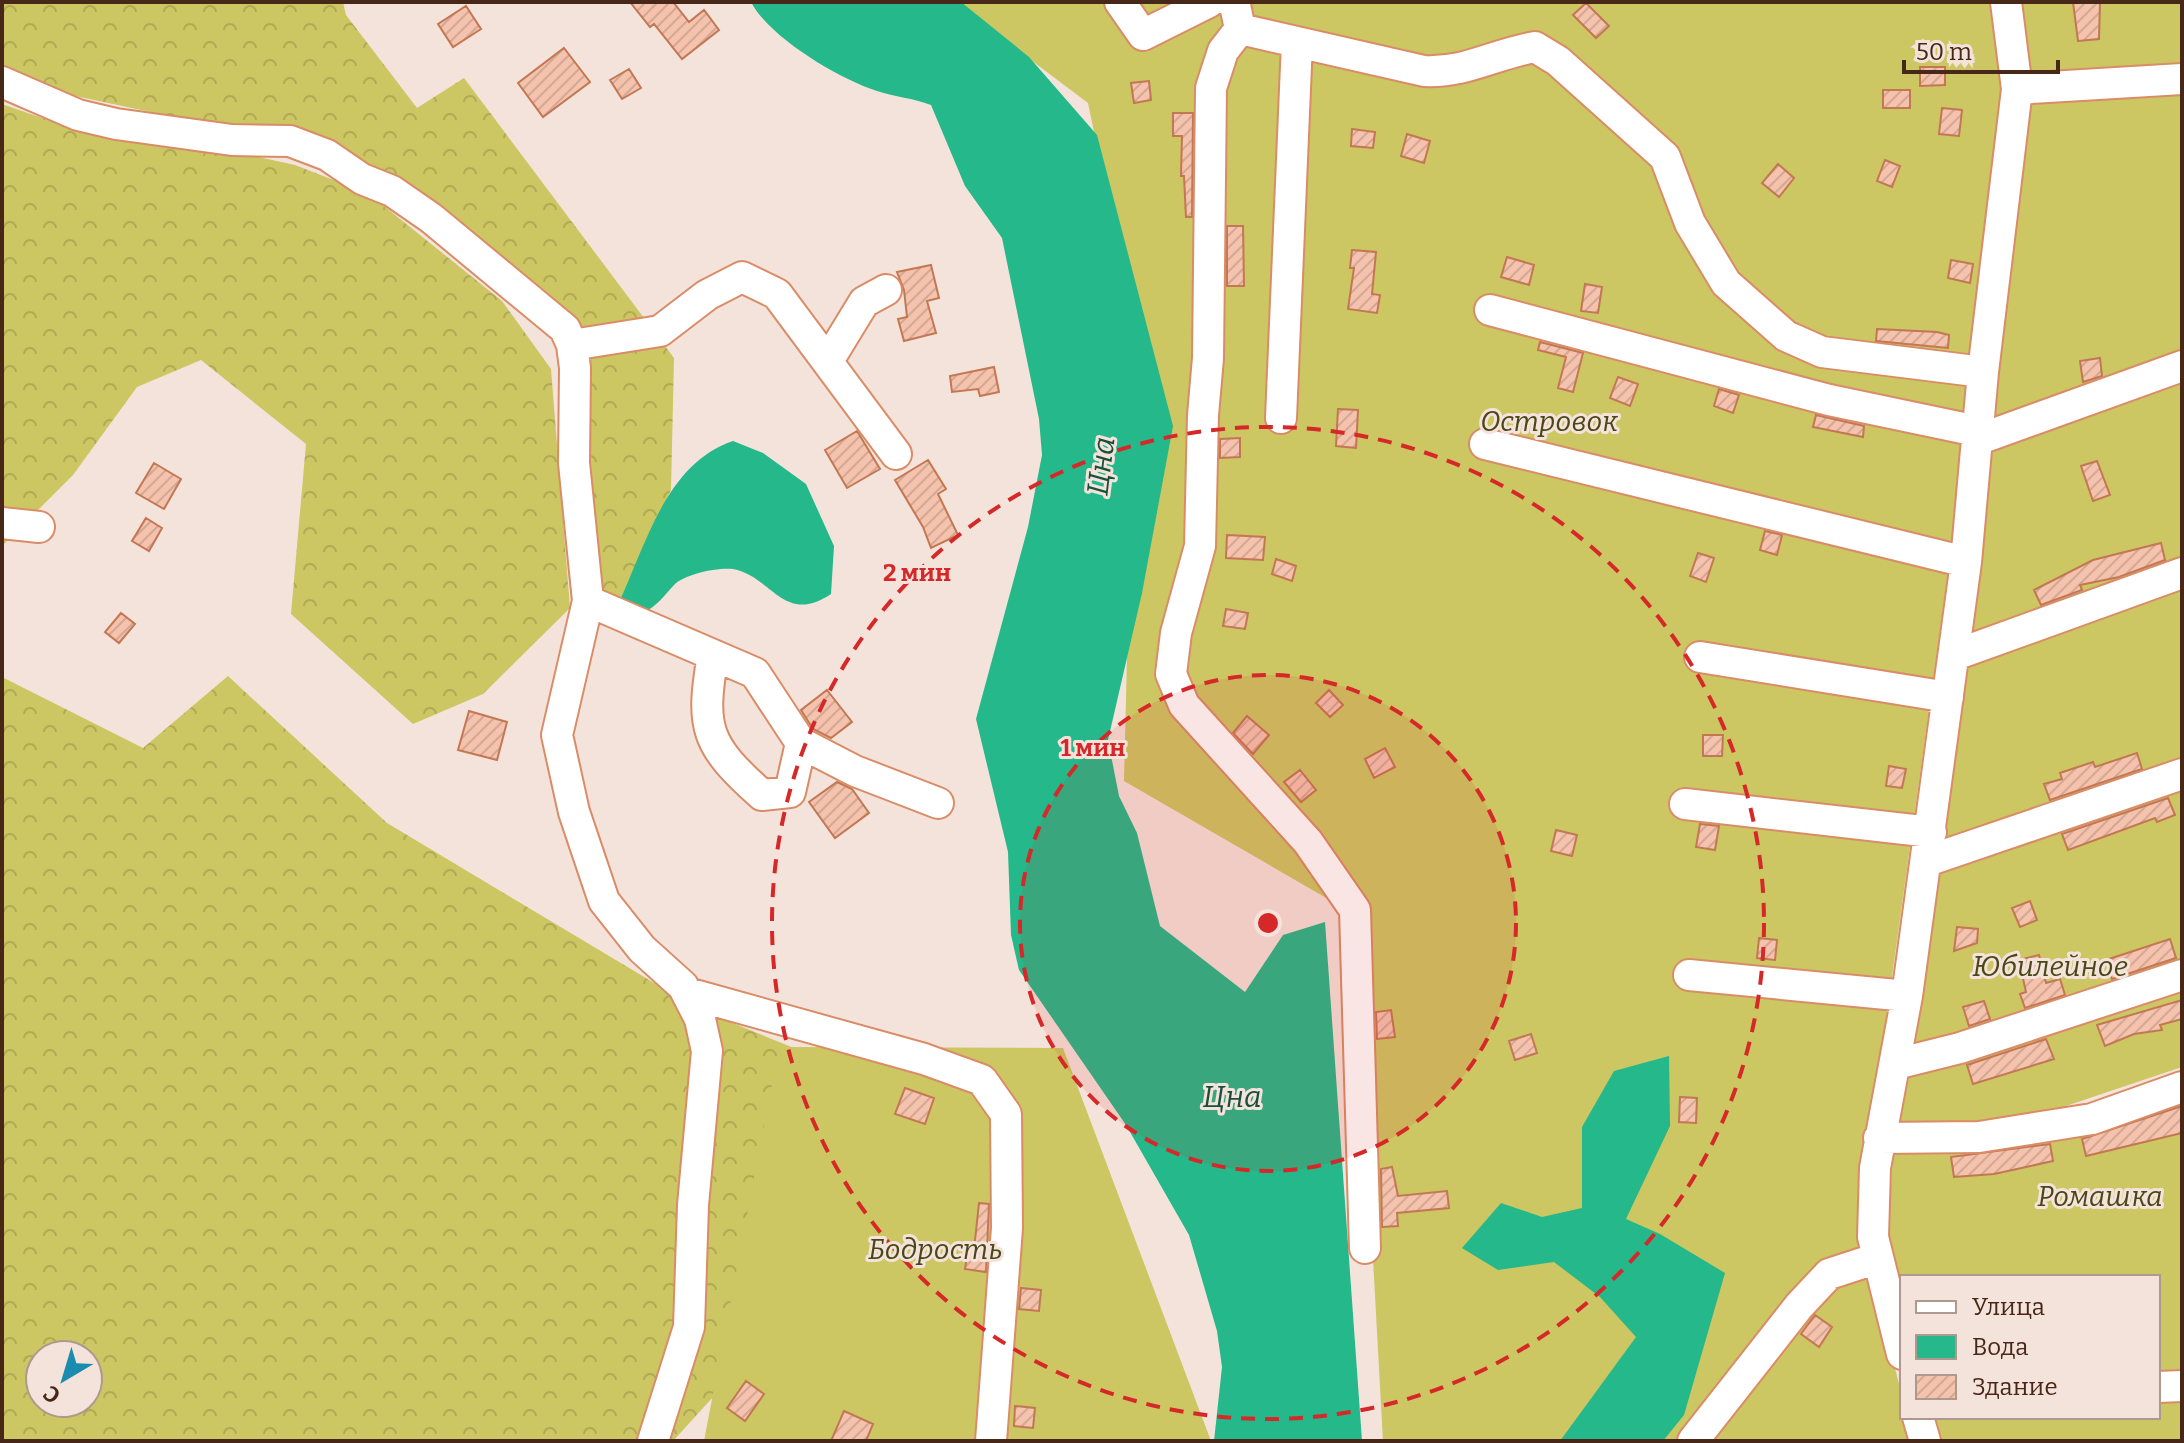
<svg xmlns="http://www.w3.org/2000/svg" width="2184" height="1443" viewBox="0 0 2184 1443" font-family="Bitter,serif">
<style>
.forest{fill:url(#forest-crowns);fill-rule:evenodd}
.garden{fill:#ccc663}
.water{fill:#24b88a}
.building{fill:url(#building-hatch);stroke:#c37753;stroke-width:2}
.lines{fill:none;stroke-linecap:round;stroke-linejoin:round}
.minor-casing{stroke:#da8c67;stroke-width:34}
.minor{stroke:#fff;stroke-width:30}
.ring{fill:none;stroke:#d62828;stroke-width:4;stroke-dasharray:14 10}
.labels{text-anchor:middle;stroke-width:6;stroke-linejoin:round;paint-order:stroke}
.park-label{font-size:28px;font-style:italic;fill:#4a4718;stroke:#f4e3db}
.water-label{font-size:30px;font-style:italic;fill:#19503c;stroke:#f4e3db}
.centre{fill:#d62828;stroke:#f4e3db;stroke-width:4}
.ring-label{font-size:24px;text-anchor:middle;font-weight:bold;fill:#d62828;stroke:#f4e3db;stroke-width:6;stroke-linejoin:round;paint-order:stroke}
</style>
<defs>
<pattern id="forest-crowns" width="20" height="18" patternUnits="userSpaceOnUse" patternTransform="scale(2)"><rect width="20" height="18" fill="#ccc663"/><path d="M2 6a3 3 0 1 1 6 0M12 15a3 3 0 1 1 6 0" fill="none" stroke="#b1aa55"/></pattern>
<pattern id="building-hatch" width="6" height="6" patternUnits="userSpaceOnUse" patternTransform="scale(2)"><rect width="6" height="6" fill="#f5c3ad"/><path d="M-1 1l2-2M0 6l6-6M5 7l2-2" fill="none" stroke="#d3a894"/></pattern>
</defs>
<rect width="100%" height="100%" fill="#f4e3db"/>
<path class="forest" d="M2,2H343L346,15L417,108L464,78L674,358L671,490L618,604L603,598L597,581L587,402L574,319L393,181L212,125L61,93L2,69Z
M2,104L76,130L236,152L295,165L369,194L502,301L551,369L570,608L483,694L413,724L291,614L306,444L201,360L137,387L73,475L2,546Z
M228,676L387,823L696,1008L838,1066L754,1352L673,1441H2V677L143,748ZM40,1355H88V1403H40Z"/>
<path class="garden" d="M954,2H1996L2004,105L1974,384L1858,1222L1902,1396V1417H1907L1913,1441H1383L1354,914L1124,781L1135,327L1088,103Z
M2012,2H2182V1067L2054,1110L1960,1127H1893Z
M779,1047L1063,1048L1211,1441H704Z
M2182,1082V1441H1933L1928,1417H2158V1277H1902V1308L1887,1243L1894,1142L1961,1141Z"/>
<path class="water" d="M751,2H961L1029,57L1097,135L1173,426L1142,593L1108,740L1119,796L1137,833L1160,926L1245,992L1283,935L1325,922L1362,1441H1214L1222,1367L1217,1331L1189,1235L1126,1125L1019,970L1011,935L1008,852L976,719L1028,527L1042,455L1039,419L1002,238L965,186L931,105C913,98 895,97 877,91C839,79 769,37 751,2Z
M733,441L763,453L806,484L834,546L831,594C783,626 772,576 733,569C718,567 684,574 674,585C663,597 658,605 643,613L618,604C646,546 665,464 733,441Z
M1669,1056L1670,1126L1626,1219L1660,1234L1725,1273L1684,1415L1663,1441H1560L1636,1337L1600,1297L1554,1262L1498,1270L1462,1248L1501,1203L1542,1217L1582,1208V1127L1614,1071Z"/>
<path class="building" d="M630,2H673L689,22L704,10L719,30L682,59L654,24L650,27Z
M2073,2H2100L2099,39L2078,41Z
M1586,3L1609,26L1596,38L1573,15Z
M466,6L481,29L453,47L438,24Z
M564,48L590,82L543,117L518,83Z
M1920,67H1945V85L1920,86Z
M629,69L641,88L622,99L610,80Z
M1149,81L1151,100L1134,103L1131,83Z
M1883,90H1910V108H1883Z
M1942,108L1962,110L1959,136L1939,134Z
M1173,113H1193L1192,217H1186L1184,176H1181L1182,136H1173Z
M1352,129L1375,132L1373,148L1351,146Z
M1407,134L1430,141L1424,163L1401,156Z
M1885,160L1900,166L1892,187L1877,181Z
M1778,164L1794,178L1779,197L1762,183Z
M1227,226H1243L1244,286H1227Z
M1352,250L1376,252L1372,294L1380,295L1377,313L1348,309L1354,268H1350Z
M1507,257L1534,265L1529,285L1501,277Z
M1951,260L1973,264L1970,283L1948,278Z
M931,265L939,298L927,301L936,333L904,341L898,319L907,317L904,290L897,272Z
M1585,284L1602,287L1598,313L1581,311Z
M1877,329L1937,332L1949,335L1948,348L1876,341Z
M1540,342L1583,353L1573,392L1558,388L1566,357L1538,350Z
M2100,358L2102,376L2083,382L2080,361Z
M994,367L999,392L980,396L978,389L952,392L950,376Z
M1618,377L1638,384L1630,406L1610,398Z
M1719,389L1739,395L1733,413L1714,406Z
M1338,409L1358,410L1356,448L1336,446Z
M1816,415L1864,426L1863,437L1813,427Z
M857,431L880,469L847,488L825,450Z
M1240,438V457L1220,458V439Z
M928,460L946,489L938,494L958,535L931,548L923,527L895,480Z
M2097,461L2110,495L2093,501L2081,466Z
M154,463L181,479L164,509L136,493Z
M146,518L162,528L149,551L132,541Z
M1765,531L1782,535L1777,555L1760,550Z
M1227,535L1265,537L1263,560L1226,558Z
M2161,543L2165,560L2119,577L2080,585L2082,590L2041,605L2034,590L2093,560Z
M1698,553L1714,558L1706,582L1690,576Z
M1276,559L1296,566L1292,581L1272,574Z
M1226,609L1248,613L1245,629L1223,626Z
M121,613L135,624L119,643L105,632Z
M827,690L852,722L831,738L813,729L801,710Z
M1329,690L1343,705L1330,717L1316,703Z
M469,711L507,722L497,760L458,750Z
M1247,716L1269,735L1253,754L1233,733Z
M1703,735H1723L1722,756H1703Z
M1385,748L1395,767L1374,778L1365,759Z
M2137,753L2142,769L2050,800L2044,784L2062,779L2060,773L2093,762L2095,767Z
M1889,766L1906,769L1902,788L1886,786Z
M1300,770L1316,790L1301,802L1284,782Z
M837,782L852,789L869,813L835,838L809,802Z
M2168,798L2175,815L2157,822L2155,818L2068,850L2062,834Z
M1700,824L1719,826L1715,850L1696,847Z
M1556,830L1577,835L1572,856L1551,851Z
M2030,901L2037,920L2020,927L2012,908Z
M1957,927L1978,929L1977,943L1954,951Z
M1759,938L1777,940L1775,960L1757,958Z
M2170,939L2176,958L2112,979L2106,960Z
M2039,955L2046,983L2060,979L2065,995L2025,1008L2020,994L2026,992L2019,960Z
M2182,1000V1019L2160,1025L2162,1030L2134,1034L2105,1046L2097,1025Z
M1984,1001L1990,1019L1969,1026L1963,1007Z
M1391,1010L1395,1037L1377,1039L1376,1012Z
M1531,1034L1537,1053L1515,1060L1509,1041Z
M2046,1039L2054,1059L1973,1084L1967,1065Z
M905,1088L934,1098L925,1124L895,1114Z
M1680,1097L1697,1098L1696,1123L1679,1122Z
M2182,1106V1133L2086,1156L2082,1139Z
M2050,1144L2053,1161L1994,1174L1954,1177L1951,1157Z
M1392,1167L1398,1196L1447,1191L1449,1208L1397,1213L1398,1226L1382,1227L1381,1169Z
M979,1203L989,1204L986,1272L965,1269L968,1250H974Z
M1021,1288L1041,1290L1039,1311L1019,1309Z
M1815,1315L1832,1327L1819,1347L1801,1334Z
M746,1381L764,1394L745,1421L727,1408Z
M1015,1406L1035,1408L1033,1428L1014,1426Z
M844,1411L873,1424L866,1441H831Z"/>
<g class="lines">
<g class="minor-casing">
<path id="minor" d="M1120,2L1143,35L1209,2
M1231,2L1235,5L1240,29
M2,82L78,115L116,124L232,140L290,141L327,155L362,179L392,191L431,218L565,329L572,345L575,368L574,463L588,601L557,735L574,812L604,901L642,949L683,986L700,1019L707,1051L693,1205L689,1327L653,1441
M2017,89L2182,79
M1490,310L1829,400L1977,431
M572,345L660,331L707,295L742,277L777,294L896,454
M828,361L864,302L886,290
M1281,418L1297,42
M1977,440L2182,366
M1485,444L1966,562
M2,523L39,527
M588,601L755,673L801,743L790,792L762,795C706,745 700,729 713,655
M1955,655L2182,573
M1700,657L1948,697
M801,743L855,771L938,803
M1685,804L1931,832
M1927,861L2182,774
M1689,975L1907,996
M687,993L924,1059L982,1080L1006,1114L1007,1228L991,1441
M1896,1064L1960,1048L2182,975
M1879,1138L1979,1137L2092,1119L2182,1087
M1365,1248L1355,910L1308,842L1184,705L1171,674L1176,633L1200,546L1203,415L1208,358L1211,88L1223,51L1240,29L1424,71C1467,73 1494,54 1535,47L1558,61L1665,157L1690,223L1726,283L1786,336L1822,352L1983,372
M1902,1354L1873,1237L1875,1168L1907,996L1966,562L1983,372L2017,89L2006,2
M2158,1387L2182,1386
M1918,1417L1925,1441
M1693,1441L1799,1306L1829,1274L1878,1258"/>
</g>
<use href="#minor" class="minor"/>
</g>
<circle cx="1268" cy="923" r="248" fill="#d62828" fill-opacity=".12"/>
<g class="ring">
<circle cx="1268" cy="923" r="248"/>
<circle cx="1268" cy="923" r="496"/>
</g>
<g class="labels">
<g class="park-label">
<text x="1549" y="431">Островок</text>
<text x="2050" y="976">Юбилейное</text>
<text x="2100" y="1206">Ромашка</text>
<text x="935" y="1259">Бодрость</text>
</g>
<g class="water-label">
<text transform="translate(1101 466) rotate(-83)" y="10">Цна</text>
<text x="1232" y="1107">Цна</text>
</g>
</g>
<circle cx="1268" cy="923" r="12" class="centre"/>
<g class="ring-label">
<text x="917" y="581">2 мин</text>
<text x="1093" y="756">1 мин</text>
</g>
<rect width="2184" height="1443" fill="none" stroke="#472718" stroke-width="8"/>
<rect x="1900" y="1275" width="260" height="144" fill="#f4e3db" stroke="#af988d" stroke-width="2"/>
<rect x="1916" y="1301" width="40" height="12" fill="#ffffff" stroke="#af988d" stroke-width="2"/>
<text x="1972" y="1315" font-size="24" fill="#472718">Улица</text>
<rect x="1916" y="1335" width="40" height="24" fill="#24b88a" stroke="#af988d" stroke-width="2"/>
<text x="1972" y="1355" font-size="24" fill="#472718">Вода</text>
<rect x="1916" y="1375" width="40" height="24" fill="url(#building-hatch)" stroke="#af988d" stroke-width="2"/>
<text x="1972" y="1395" font-size="24" fill="#472718">Здание</text>
<g transform="translate(64 1379) rotate(218)"><circle r="38" fill="#f4e3db" stroke="#af988d" stroke-width="2"/>
<path d="M0-6L14 30L0 20L-14 30Z" fill="#1a8cb0"/>
<text y="-12" font-size="22" font-weight="bold" text-anchor="middle" fill="#472718">С</text>
</g>
<path d="M1904 60v12h154v-12" fill="none" stroke="#472718" stroke-width="4"/>
<text x="1916" y="60" font-size="24" fill="#472718" stroke="#f4e3db" stroke-width="6" paint-order="stroke">50 m</text>
</svg>
